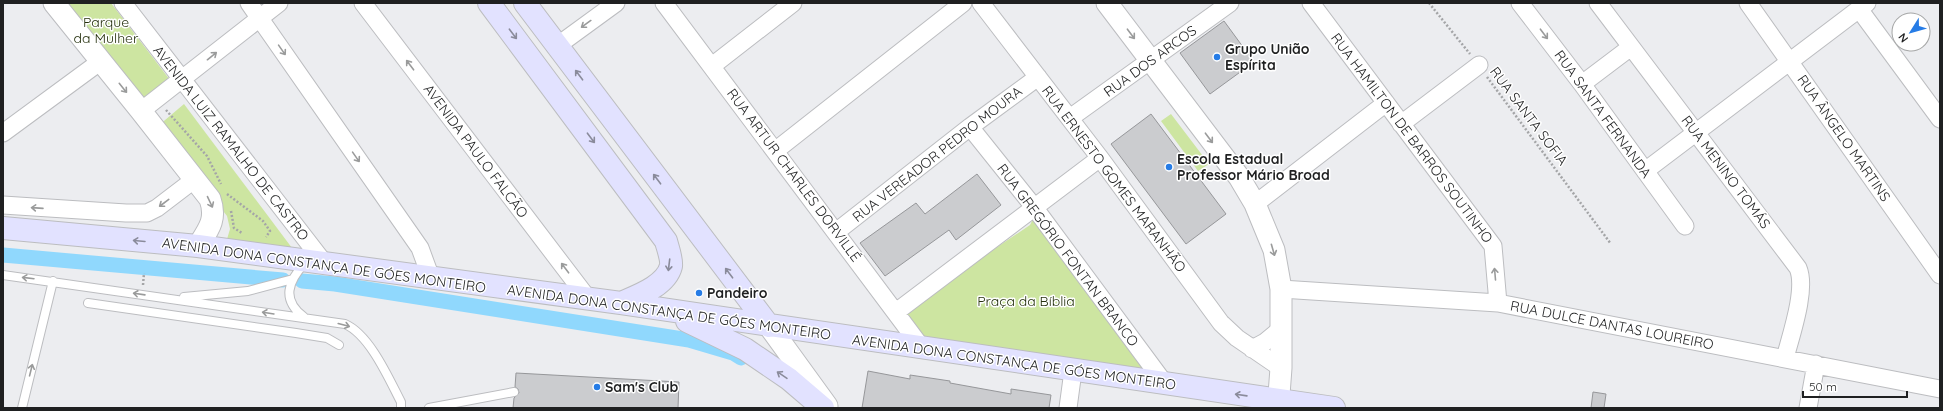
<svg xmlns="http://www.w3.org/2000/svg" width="1943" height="411" viewBox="0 0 1943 411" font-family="Quicksand,sans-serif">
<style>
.green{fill:#cde5a1}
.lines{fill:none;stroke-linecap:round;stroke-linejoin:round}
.canal{stroke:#90d8fd;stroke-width:15}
.building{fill:#cbcccf;stroke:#96979a}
.service-casing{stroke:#bcbdc0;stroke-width:10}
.minor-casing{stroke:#bcbdc0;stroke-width:19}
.tertiary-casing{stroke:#bcbdc0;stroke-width:23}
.secondary-casing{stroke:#bcbdc0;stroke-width:24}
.path{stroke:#a4a5a7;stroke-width:2.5;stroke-dasharray:2 2;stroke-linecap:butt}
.service{stroke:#fff;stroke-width:8}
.minor{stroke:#fff;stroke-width:17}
.tertiary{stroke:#fff;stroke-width:21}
.secondary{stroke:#e2e2ff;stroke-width:22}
.oneway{stroke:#9a9b9b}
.oneway2{stroke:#8a8b9b}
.poi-dot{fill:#267ce6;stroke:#fff;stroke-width:1.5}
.labels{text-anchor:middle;stroke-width:3;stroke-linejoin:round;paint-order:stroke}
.park-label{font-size:14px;fill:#26310e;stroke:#fff}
.poi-label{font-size:14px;font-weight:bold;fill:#1f2021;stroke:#fff;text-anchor:start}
.street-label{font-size:14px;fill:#1f2021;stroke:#fff}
</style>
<rect width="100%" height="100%" fill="#ecedf0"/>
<path class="green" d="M59,3H111L170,80L140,104Z
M184,104L292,248L293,256L225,246L230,229L227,216L158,126Z
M1171,114L1209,164L1198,171L1161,121Z
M1037,211L1165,384L903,345L896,315L1030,225Z"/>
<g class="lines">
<path class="canal" d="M3,255L283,280
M302,281L335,284L689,340L733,353L741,358"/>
</g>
<path class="building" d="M1224,21L1254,62L1210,94L1180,53Z
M1151,114L1226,214L1186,244L1111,144Z
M977,174L1001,205L956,240L949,230L885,276L860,243L916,203L925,214Z
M868,371L910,379V375L950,381V383L1011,394V389L1051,395L1049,408H862Z
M516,373L679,382L678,408H513L514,398L519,393L518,389L515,387Z
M1593,392L1606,394L1604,408H1591Z"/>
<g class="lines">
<g class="service-casing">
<path id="service" d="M3,275L345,324C370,335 389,379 401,402V408
M184,297L248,291L293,279
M88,303L296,333L327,338L339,345
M304,317C281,300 288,281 305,263
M22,408L53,281
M429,408L514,392"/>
</g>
<g class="minor-casing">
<path id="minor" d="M123,3L325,264
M249,3L420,248L431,278
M363,3L589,300
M664,3L922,348
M981,3L1100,158L1221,323L1237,338L1281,368
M1311,3L1493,246L1498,303
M1520,3L1582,84L1685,226
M1598,3L1798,268C1807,289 1791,335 1785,358
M1748,3L1940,275
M1859,9L1940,119
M557,46L616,3
M712,66L793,3
M1582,84L1631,47
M141,111L279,3
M1070,118L1230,3
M1401,124L1479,65
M970,127L1034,207L1165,384
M3,133L101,61
M775,151L963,3
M1645,171L1867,3
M1255,204L1386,103
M3,205L126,213H147L157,208L195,179
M836,232L970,127L1038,77
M1281,289L1498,303L1940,389
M896,312L1100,158
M1252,349L1265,342L1281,329
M1068,408L1073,371
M1808,408L1816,364"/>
</g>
<g class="tertiary-casing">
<path id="tertiary" d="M54,3L141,111L210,199C217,219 209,229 198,246
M1107,3L1239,177L1255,204L1274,250L1281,289V368L1278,408
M769,326L827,406"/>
</g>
<g class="secondary-casing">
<path id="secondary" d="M489,3L666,241C668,249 672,259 671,266C666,286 637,296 621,303
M525,3L769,326
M3,228L198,246L621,303L1334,408
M687,321L745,349L789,379L823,408"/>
</g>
<path class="path" d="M1429,3L1470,54
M1487,77L1611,244
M166,110L207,156L221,184
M227,194L263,221L270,231L266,237
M231,211L234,228L242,233
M143,285L144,273"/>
<use href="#service" class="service"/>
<use href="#minor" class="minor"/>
<use href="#tertiary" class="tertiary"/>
<use href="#secondary" class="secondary"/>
</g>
<defs><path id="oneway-shaft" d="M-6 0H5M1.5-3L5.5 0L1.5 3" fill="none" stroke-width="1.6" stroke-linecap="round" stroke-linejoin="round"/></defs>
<g class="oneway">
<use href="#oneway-shaft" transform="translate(586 24) rotate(144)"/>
<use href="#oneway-shaft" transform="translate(1131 34) rotate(53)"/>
<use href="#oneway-shaft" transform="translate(1544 34) rotate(53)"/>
<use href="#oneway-shaft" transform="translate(282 50) rotate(55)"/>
<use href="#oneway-shaft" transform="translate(212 56) rotate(-39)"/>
<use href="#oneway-shaft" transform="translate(410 65) rotate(-127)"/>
<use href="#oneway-shaft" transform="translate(123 88) rotate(51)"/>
<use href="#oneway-shaft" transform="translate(1209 138) rotate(53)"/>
<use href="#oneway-shaft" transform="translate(356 157) rotate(55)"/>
<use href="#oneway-shaft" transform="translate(210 202) rotate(65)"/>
<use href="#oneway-shaft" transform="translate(164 203) rotate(143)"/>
<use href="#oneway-shaft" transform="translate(37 208) rotate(-176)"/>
<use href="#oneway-shaft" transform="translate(1273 250) rotate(74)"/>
<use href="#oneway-shaft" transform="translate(565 268) rotate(-127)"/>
<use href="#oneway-shaft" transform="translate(1495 274) rotate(-95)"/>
<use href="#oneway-shaft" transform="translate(28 278) rotate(-173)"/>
<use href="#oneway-shaft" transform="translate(139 294) rotate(-172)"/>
<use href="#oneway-shaft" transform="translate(268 313) rotate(-171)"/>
<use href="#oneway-shaft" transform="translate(344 325) rotate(15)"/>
<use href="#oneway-shaft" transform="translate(31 370) rotate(-76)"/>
</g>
<g class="oneway2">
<use href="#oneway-shaft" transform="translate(513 34) rotate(53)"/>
<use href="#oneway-shaft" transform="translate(579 75) rotate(-127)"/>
<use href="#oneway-shaft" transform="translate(591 138) rotate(53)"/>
<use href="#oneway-shaft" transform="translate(657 179) rotate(-127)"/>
<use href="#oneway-shaft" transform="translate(139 241) rotate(-175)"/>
<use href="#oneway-shaft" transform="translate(669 265) rotate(97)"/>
<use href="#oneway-shaft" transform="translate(729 273) rotate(-127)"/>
<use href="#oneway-shaft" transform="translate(782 375) rotate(-146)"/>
<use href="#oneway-shaft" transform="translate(1241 395) rotate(-172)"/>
</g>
<g class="poi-dot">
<circle cx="1217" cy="57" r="4"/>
<circle cx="1169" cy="167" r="4"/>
<circle cx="699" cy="293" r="4"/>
<circle cx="597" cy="387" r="4"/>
</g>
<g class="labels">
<g class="park-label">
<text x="106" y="27">Parque<tspan x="106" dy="16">da Mulher</tspan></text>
<text x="1026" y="306">Praça da Bíblia</text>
</g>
<g class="poi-label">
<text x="1225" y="54">Grupo União<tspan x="1225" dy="16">Espírita</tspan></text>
<text x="1177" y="164">Escola Estadual<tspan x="1177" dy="16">Professor Mário Broad</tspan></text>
<text x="707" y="298">Pandeiro</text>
<text x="605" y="392">Sam's Club</text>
</g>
<g class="street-label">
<text transform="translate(1150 61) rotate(-36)" y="5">RUA DOS ARCOS</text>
<text transform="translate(1603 114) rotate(54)" y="5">RUA SANTA FERNANDA</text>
<text transform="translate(1529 116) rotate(53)" y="5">RUA SANTA SOFIA</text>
<text transform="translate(1412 138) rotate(53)" y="5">RUA HAMILTON DE BARROS SOUTINHO</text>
<text transform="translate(1844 138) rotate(55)" y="5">RUA ÂNGELO MARTINS</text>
<text transform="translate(231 143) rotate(52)" y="5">AVENIDA LUIZ RAMALHO DE CASTRO</text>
<text transform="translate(476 151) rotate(53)" y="5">AVENIDA PAULO FALCÃO</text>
<text transform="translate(937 154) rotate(-38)" y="5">RUA VEREADOR PEDRO MOURA</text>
<text transform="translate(1726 172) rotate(53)" y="5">RUA MENINO TOMÁS</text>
<text transform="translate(794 175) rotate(53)" y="5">RUA ARTUR CHARLES DORVILLÉ</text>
<text transform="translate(1114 179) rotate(53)" y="5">RUA ERNESTO GOMES MARANHÃO</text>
<text transform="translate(1068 255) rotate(53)" y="5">RUA GREGÓRIO FONTAN BRANCO</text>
<text transform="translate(324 265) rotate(8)" y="5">AVENIDA DONA CONSTANÇA DE GÓES MONTEIRO</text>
<text transform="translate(669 312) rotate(8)" y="5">AVENIDA DONA CONSTANÇA DE GÓES MONTEIRO</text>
<text transform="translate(1612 325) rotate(11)" y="5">RUA DULCE DANTAS LOUREIRO</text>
<text transform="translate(1014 362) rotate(8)" y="5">AVENIDA DONA CONSTANÇA DE GÓES MONTEIRO</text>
</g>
</g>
<rect width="1943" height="411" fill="none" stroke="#1f2021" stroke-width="8"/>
<g transform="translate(1911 32) rotate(233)"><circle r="19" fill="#ffffff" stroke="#a5a6a6"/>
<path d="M0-3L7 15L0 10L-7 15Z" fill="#267ce6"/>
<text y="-6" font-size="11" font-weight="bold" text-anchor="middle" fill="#1f2021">N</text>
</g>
<path d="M1803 391v6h104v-6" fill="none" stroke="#1f2021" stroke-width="2"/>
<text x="1809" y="391" font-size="12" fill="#1f2021" stroke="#ffffff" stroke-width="3" paint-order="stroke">50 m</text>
</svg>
